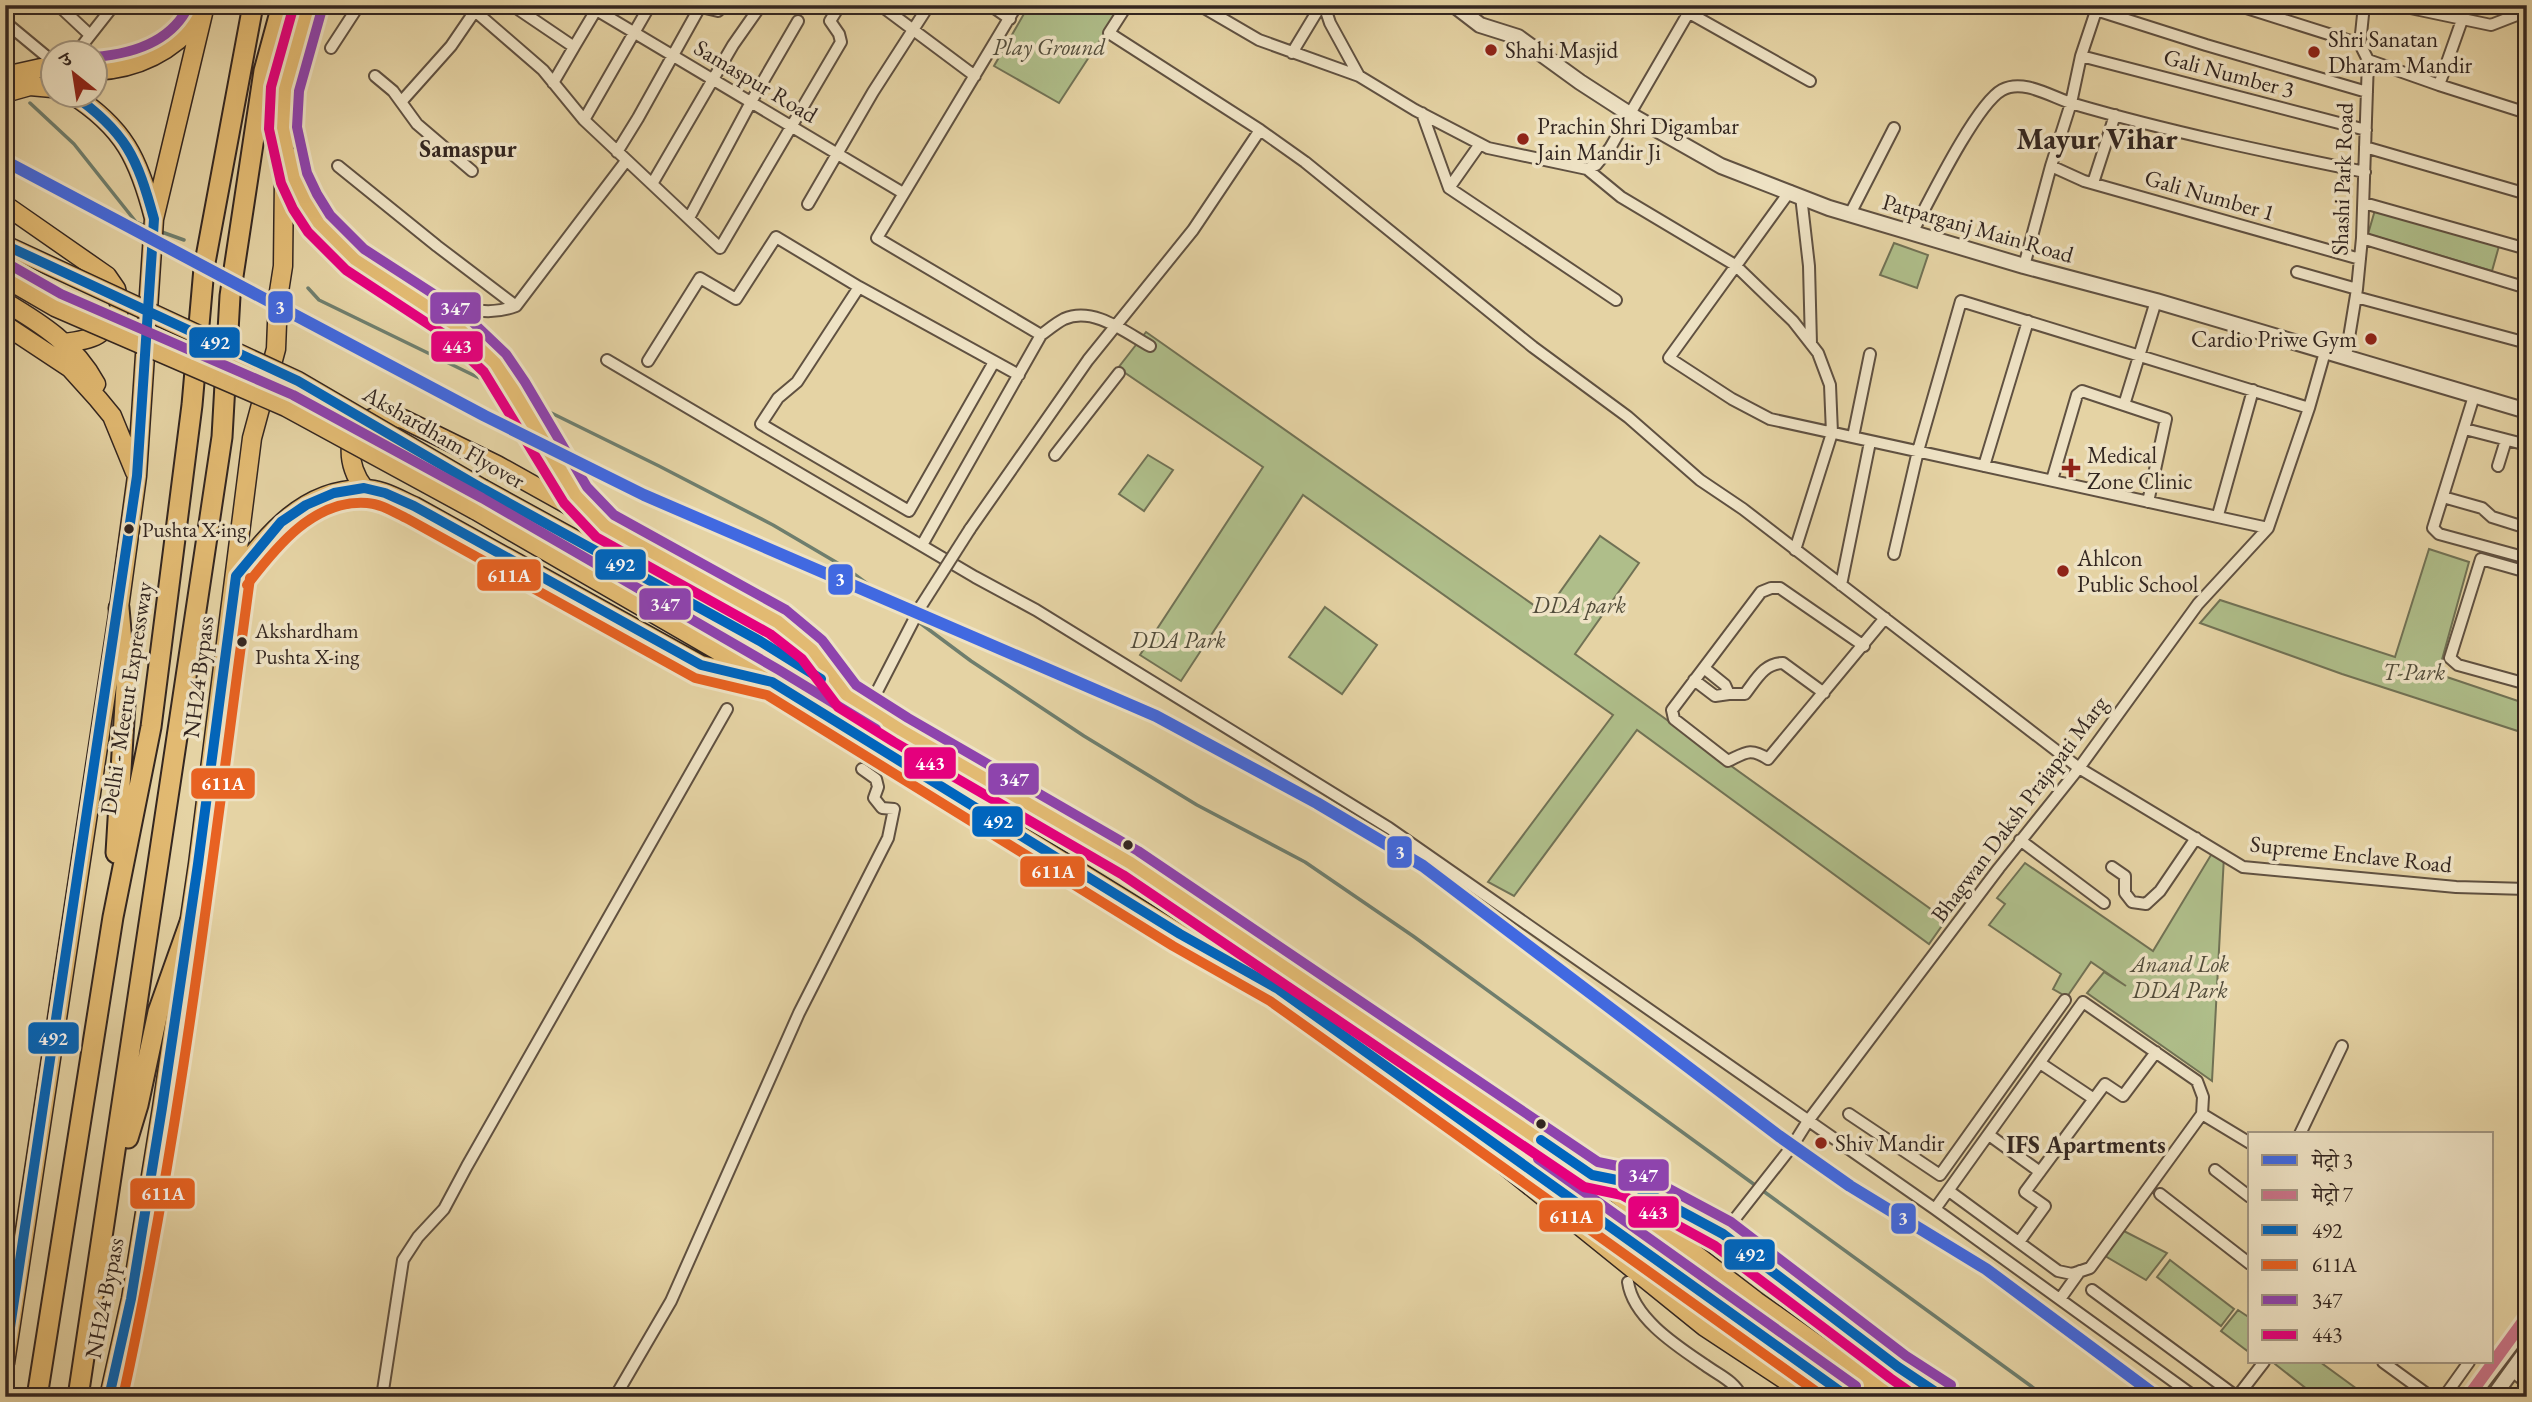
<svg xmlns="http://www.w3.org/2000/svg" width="2532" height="1402" viewBox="0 0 2532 1402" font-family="'EB Garamond','Noto Serif Devanagari',serif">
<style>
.green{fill:#afbe8a;stroke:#717255;stroke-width:2}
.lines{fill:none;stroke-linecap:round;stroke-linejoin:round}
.stream{stroke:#6f7e6d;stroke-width:3.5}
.minor-casing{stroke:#605141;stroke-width:14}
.tertiary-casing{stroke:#605141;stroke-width:18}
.primary-casing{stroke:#332620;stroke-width:21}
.trunk-casing{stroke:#332620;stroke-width:21}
.motorway-casing{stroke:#332620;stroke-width:23}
.minor{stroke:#eee2c4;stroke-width:10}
.tertiary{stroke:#eee2c4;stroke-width:14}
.primary{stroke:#e2ba72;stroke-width:18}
.trunk{stroke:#e2ba72;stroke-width:18}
.motorway{stroke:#e2ba72;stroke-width:19}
.minor-bridge-casing{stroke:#605141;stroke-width:14;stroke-linecap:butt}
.trunk-bridge-casing{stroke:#332620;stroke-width:21;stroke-linecap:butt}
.minor-bridge{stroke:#eee2c4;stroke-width:10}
.trunk-bridge{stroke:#e2ba72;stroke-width:18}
.bus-1-casing{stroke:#eee2c4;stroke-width:16}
.bus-2-casing{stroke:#eee2c4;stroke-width:16}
.bus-3-casing{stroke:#eee2c4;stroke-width:16}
.bus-4-casing{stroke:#eee2c4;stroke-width:16}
.bus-1{stroke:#0065bd;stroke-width:10}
.bus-2{stroke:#e86222;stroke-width:10}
.bus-3{stroke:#8e44ad;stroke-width:10}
.bus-4{stroke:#e5007d;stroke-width:10}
.metro-1-casing{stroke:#eee2c4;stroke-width:18}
.metro-2-casing{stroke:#eee2c4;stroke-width:18}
.metro-1{stroke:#4169e1;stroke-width:12}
.metro-2{stroke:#ca7489;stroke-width:12}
.poi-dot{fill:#8f2418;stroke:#eee2c4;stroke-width:2.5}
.bus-dot{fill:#332620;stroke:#eee2c4;stroke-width:2.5}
.labels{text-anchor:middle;stroke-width:7;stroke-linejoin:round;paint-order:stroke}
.bus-label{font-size:21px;fill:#332620;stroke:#eee2c4;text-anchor:start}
.poi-label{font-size:23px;fill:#332620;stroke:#eee2c4;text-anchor:start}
.park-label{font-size:23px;font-style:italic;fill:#524c3a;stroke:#eee2c4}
.street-label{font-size:23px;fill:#332620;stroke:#eee2c4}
.neighbourhood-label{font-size:24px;font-weight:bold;fill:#332620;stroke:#eee2c4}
.district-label{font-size:30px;font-weight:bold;fill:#332620;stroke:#eee2c4}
.line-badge{stroke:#eee2c4;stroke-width:2.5}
.badge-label{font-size:19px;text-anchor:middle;font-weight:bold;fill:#fff}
</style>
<rect width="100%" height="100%" fill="#e5d3a4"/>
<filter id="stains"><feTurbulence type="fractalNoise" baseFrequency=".00286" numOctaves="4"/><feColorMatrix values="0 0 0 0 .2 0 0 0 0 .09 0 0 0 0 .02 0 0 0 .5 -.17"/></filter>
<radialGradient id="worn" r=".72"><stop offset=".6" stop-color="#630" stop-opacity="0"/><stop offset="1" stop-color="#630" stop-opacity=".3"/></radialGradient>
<path class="green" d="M1029,5H1123L1059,103L994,66Z
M2375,210L2499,246L2492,271L2368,234Z
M1894,243L1928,255L1917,288L1880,275Z
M1146,332L1545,613L1600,536L1639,563L1575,654L1946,920L1929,944L1637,730L1514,896L1488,882L1613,715L1303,495L1181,681L1140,655L1263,467L1118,368Z
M1148,455L1173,470L1144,511L1119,494Z
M2429,549L2469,562L2438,674L2527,704V734L2342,674L2200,623L2220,600L2395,657Z
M1325,607L1377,645L1342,694L1289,657Z
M2214,850L2224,856L2212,1081L2087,993L2104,972L2126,986L2091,962L2067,997L2053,989L2061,974L1989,925L2005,904L1997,898L2025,863L2153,951Z
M2118,1228L2167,1253L2146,1280L2100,1253Z
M2170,1260L2234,1309L2221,1326L2157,1277Z
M2238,1310L2250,1318V1353L2221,1331Z
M2276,1362H2320L2368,1397H2317L2275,1364Z"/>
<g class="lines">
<path class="stream" d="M30,103L74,144L136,222L148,227
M159,231L184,240
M308,288L319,300L504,390
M527,401L659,466L773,525L846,568L971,661L1084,736L1197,805L1305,862L1413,936L2046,1397"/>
<g class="minor-casing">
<path id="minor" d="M58,5L90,35
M512,5L574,47L553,83
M588,5L903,193
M880,5L975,76
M990,5L1010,19
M1017,5L877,238L1041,335
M1127,5L1109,33L1260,130L1305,162L1533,347L1628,417L1700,480L1743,509L2079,768L2243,867L2456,887L2527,889
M1199,5L1259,40L1359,76L1415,110L1488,148L1587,169L1596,165L1610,148L1693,5
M1324,5L1330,23L1359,76
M1675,5L1810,81
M2237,5L2360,44
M2396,5L2491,25L2527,11
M701,7L718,11L724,5
M2096,10L2206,45L2367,92
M476,12L543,70L584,120L652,184L733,45L761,5
M2462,20L2439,85L2527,113
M5,22L52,61
M574,47L599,5
M331,48L359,5
M77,52L114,5
M1292,53L1321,5
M2081,56L2366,130
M2368,60L2439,85
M375,76L393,91L417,124L472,171
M401,102L451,46L479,5
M1422,113L1449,188L1616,300
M584,120L650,5
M2365,147L2527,194
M617,152L638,118L701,5
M338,166L437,246L516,306
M2051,166L2084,181L2360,259
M1587,169L1621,197L1735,265L1793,321L1818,353L1830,385L1832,433L1795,550
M2093,183L2115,115
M652,184L720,248L841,42L839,34L830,21L840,5
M1449,188L1480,144
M1790,191L1669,358L1732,399L1770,419L2268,528
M1801,196L1809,266L1811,344
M2364,203L2527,249
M808,204L873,92L929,5
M1850,214L1894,128
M689,218L751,102L798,21
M1912,233C1928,203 1976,104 2002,90C2024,78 2053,98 2074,104C2170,132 2267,152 2365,172
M2362,238L2527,288
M2024,266L2051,166L2071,103L2081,56L2098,5
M2297,272L2357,289
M859,287L797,382L778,398L761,424L909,511L994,362
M415,289C449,303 480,320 516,306L626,161
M2356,297L2527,343
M2346,356L2357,289L2362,238L2368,60L2360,44L2364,5
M607,360L975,577L1036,610L1389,828L1935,1209L2195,1397
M648,361L700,278L736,299L776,237L859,287L1019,375
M2474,396L2433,528L2439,534L2527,558
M2124,405L2156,301
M2465,429L2527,445
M1853,437L1870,354
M1055,455L1119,373
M1984,466L2028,321
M2498,466L2506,440
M2052,480L2077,395L2082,391L2166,419L2148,502
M2443,497L2482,508L2492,517L2527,528
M2218,515L2253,390
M970,529L1088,360L1193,230L1260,130
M922,545L1041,335C1048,330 1056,323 1064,319C1093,306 1125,332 1150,346
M1894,554L1918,451L1961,301L2309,408
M2527,572L2481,559L2450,658L2458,665L2527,684
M1841,585L1870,442
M1864,646L1780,588H1771L1761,592L1672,710L1674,719L1728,761C1745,753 1750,747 1768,759L1885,618
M1694,680L1715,696L1729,694L1725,685L1704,668
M1729,694H1745C1756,680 1764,663 1783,663L1824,693
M868,709L921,606
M2020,840L2104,903
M2112,867L2125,876V893L2132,902L2146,904L2160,891L2196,838
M2040,1063L2094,1099
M1849,1114L1940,1175L2065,1000
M2202,1114L2250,1143
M2300,1134L2342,1046
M1989,1135L2040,1172
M2215,1170L2250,1197
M2160,1194L2250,1264
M1935,1209L2083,1002L2197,1081L2203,1097L2202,1114L2090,1268L2072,1274L2058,1271L1949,1191
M1723,1234L1793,1145L1808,1121L1999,868L2079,768L2198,604L2268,528L2309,408L2325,352
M2019,1242L2045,1206L2025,1192L2105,1084L2123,1096L2156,1052
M1628,1282C1633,1318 1677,1346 1705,1365C1720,1376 1733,1380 1742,1397
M2092,1290L2237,1397L2264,1362
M2060,1299L2080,1271
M2383,1362L2431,1397
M2512,1371L2527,1383
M382,1397L403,1260L418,1237L444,1209L467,1166L727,709
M615,1397L671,1301L799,1013L888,838L894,809L882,808L874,798L878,787L876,779L862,769
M2444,1397L2469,1362"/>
</g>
<g class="tertiary-casing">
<path id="tertiary" d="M1454,5L1480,25L1518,37L1580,82L1631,115L1721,166L1829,208L2024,266L2156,301L2527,411
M2471,1397L2527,1323
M2493,1397L2527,1350"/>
</g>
<g class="primary-casing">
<path id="primary" d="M5,205L107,276L116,289L120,308C105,336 95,339 64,343
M364,488C347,467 342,428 375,417C384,414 394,417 403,419L497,465L778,622L812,649L846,695"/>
</g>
<g class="trunk-casing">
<path id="trunk" d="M94,71C138,69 172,52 200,18
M5,76L41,68L52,69
M5,93L30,86L52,88
M71,94C124,127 139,160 154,218
M288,156C322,273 399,270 474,341C520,385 537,447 576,496C584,507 596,516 605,526
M5,302C42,324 75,345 96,384
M5,325L70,368L98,399L112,416L135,472
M483,489L760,641L901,730L1130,863L1592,1175L1756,1301L1891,1397
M475,510L772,682L1180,934L1278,989L1848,1397
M236,576C269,533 303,490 362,489C380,488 398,499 414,506L701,665L755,678
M1492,1155L1705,1327L1811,1397
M1599,1176L1627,1182L1723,1234L1898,1367L1943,1397
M5,1363L119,608L137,476L154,219L205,5
M109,1397L131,1299L162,1108L198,864L252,438L276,349L278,298L283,266L285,89L309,5"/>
</g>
<g class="motorway-casing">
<path id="motorway" d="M116,853L126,687L119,608
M128,1138L138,1105L158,1012L190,922
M37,1397L113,917L151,727L192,405L204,268L253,5
M78,1397L222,437L230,296L264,71L282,5"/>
</g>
<use href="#minor" class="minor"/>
<use href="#tertiary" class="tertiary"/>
<use href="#primary" class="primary"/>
<use href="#trunk" class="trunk"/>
<use href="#motorway" class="motorway"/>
<g class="minor-bridge-casing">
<path id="minor-bridge" d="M921,606L970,529"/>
</g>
<g class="trunk-bridge-casing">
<path id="trunk-bridge" d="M5,245L298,381L483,489
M5,278L55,307L286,407L475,510"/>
</g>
<use href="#minor-bridge" class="minor-bridge"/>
<use href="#trunk-bridge" class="trunk-bridge"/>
<g class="bus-1-casing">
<path id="bus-1" d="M5,245L298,381L483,489L760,641L821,679
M1541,1140L1592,1175L1627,1182L1723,1234L1898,1367L1943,1397
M5,1361L137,476L154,219C137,157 126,132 72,94
M109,1397L131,1299L162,1108L198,864L236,576L281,522L306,505L334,493L364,488L385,493L414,506L701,665L772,682L1180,934L1278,989L1848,1397"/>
</g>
<g class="bus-2-casing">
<path id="bus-2" d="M247,585C276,547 314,499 367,503C382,504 395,513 408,519L695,678L767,695L1173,946L1270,1001L1824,1397
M123,1397C182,1127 213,851 250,578"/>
</g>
<g class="bus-3-casing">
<path id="bus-3" d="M322,9L299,91L297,127L307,173L317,194L330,215L364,249L463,313L506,354L525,382L587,487L614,515L786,610L822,640L856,685L908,718L1138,851L1598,1162L1632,1169L1731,1222L1906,1356L1951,1385
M94,57C132,54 172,42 189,5
M12,266L61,294L293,395L482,498L779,670L876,729
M1538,1159L1856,1386"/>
</g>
<g class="bus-4-casing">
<path id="bus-4" d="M294,5L271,87L269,129L281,183L293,209L308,232L346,270L445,335L484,372L564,503L596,537L770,634L802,659L838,707L894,742L1123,875L1584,1187L1622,1195L1715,1246L1890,1378L1917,1397"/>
</g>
<use href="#bus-1" class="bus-1"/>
<use href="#bus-2" class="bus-2"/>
<use href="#bus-3" class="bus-3"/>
<use href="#bus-4" class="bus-4"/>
<g class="metro-1-casing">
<path id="metro-1" d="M5,161L485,416L644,495L1156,716L1317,803L1423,866L1779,1136L1850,1186L1986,1269L2158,1397"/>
</g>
<g class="metro-2-casing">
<path id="metro-2" d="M2468,1397L2527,1316"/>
</g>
<use href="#metro-1" class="metro-1"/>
<use href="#metro-2" class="metro-2"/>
</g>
<g class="poi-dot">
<circle cx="1491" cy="50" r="7"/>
<circle cx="2314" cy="52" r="7"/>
<circle cx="1523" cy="139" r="7"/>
<circle cx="2371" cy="339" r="7"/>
<path d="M2067.5 457.5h7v7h7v7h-7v7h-7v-7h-7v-7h7z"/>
<circle cx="2063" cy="571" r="7"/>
<circle cx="1821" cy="1143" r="7"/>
</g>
<g class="bus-dot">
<circle cx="129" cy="529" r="6"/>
<circle cx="242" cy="642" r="6"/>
<circle cx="1128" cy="845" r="6"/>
<circle cx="1541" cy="1124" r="6"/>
</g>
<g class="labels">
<g class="bus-label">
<text x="142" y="537">Pushta X-ing</text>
<text x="255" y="638">Akshardham<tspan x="255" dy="26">Pushta X-ing</tspan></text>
</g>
<g class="poi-label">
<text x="2328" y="47">Shri Sanatan<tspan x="2328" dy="26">Dharam Mandir</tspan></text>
<text x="1505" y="58">Shahi Masjid</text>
<text x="1537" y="134">Prachin Shri Digambar<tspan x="1537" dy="26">Jain Mandir Ji</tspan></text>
<text x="2357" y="347" text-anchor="end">Cardio Priwe Gym</text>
<text x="2087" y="463">Medical<tspan x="2087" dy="26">Zone Clinic</tspan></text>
<text x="2077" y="566">Ahlcon<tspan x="2077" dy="26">Public School</tspan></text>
<text x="1835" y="1151">Shiv Mandir</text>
</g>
<g class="park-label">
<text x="1049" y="55">Play Ground</text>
<text x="1579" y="613">DDA park</text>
<text x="1178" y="648">DDA Park</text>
<text x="2414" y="680">T-Park</text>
<text x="2180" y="972">Anand Lok<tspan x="2180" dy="26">DDA Park</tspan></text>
</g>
<g class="street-label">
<text transform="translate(2229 73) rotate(15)" y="8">Gali Number 3</text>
<text transform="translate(756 81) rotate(31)" y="8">Samaspur Road</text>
<text transform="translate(2342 179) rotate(-88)" y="8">Shashi Park Road</text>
<text transform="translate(2210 195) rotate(16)" y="8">Gali Number 1</text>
<text transform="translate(1978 228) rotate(16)" y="8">Patparganj Main Road</text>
<text transform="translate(444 437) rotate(30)" y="8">Akshardham Flyover</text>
<text transform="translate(198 677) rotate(-83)" y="8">NH24 Bypass</text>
<text transform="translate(126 698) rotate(-81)" y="8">Delhi - Meerut Expressway</text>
<text transform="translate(2019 809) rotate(-53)" y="8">Bhagwan Daksh Prajapati Marg</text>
<text transform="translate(2351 854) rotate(6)" y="8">Supreme Enclave Road</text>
<text transform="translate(104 1298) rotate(-79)" y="8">NH24 Bypass</text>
</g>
<g class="neighbourhood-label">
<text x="468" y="157">Samaspur</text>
<text x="2086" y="1153">IFS Apartments</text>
</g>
<g class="district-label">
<text x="2097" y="149">Mayur Vihar</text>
</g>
</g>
<g class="line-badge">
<rect x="267" y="290" width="27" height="34" rx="7" fill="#4169e1"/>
<rect x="429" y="291" width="53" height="34" rx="7" fill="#8e44ad"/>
<rect x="188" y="326" width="53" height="33" rx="7" fill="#0065bd"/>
<rect x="430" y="330" width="54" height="33" rx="7" fill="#e5007d"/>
<rect x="594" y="548" width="53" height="33" rx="7" fill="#0065bd"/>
<rect x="476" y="558" width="66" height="34" rx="7" fill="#e86222"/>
<rect x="827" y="563" width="27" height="33" rx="7" fill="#4169e1"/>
<rect x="638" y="587" width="54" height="34" rx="7" fill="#8e44ad"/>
<rect x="903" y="746" width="54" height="34" rx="7" fill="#e5007d"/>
<rect x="987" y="762" width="53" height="34" rx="7" fill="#8e44ad"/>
<rect x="190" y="767" width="66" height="33" rx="7" fill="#e86222"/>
<rect x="971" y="805" width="53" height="33" rx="7" fill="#0065bd"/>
<rect x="1386" y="835" width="27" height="34" rx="7" fill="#4169e1"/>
<rect x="1019" y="855" width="67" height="33" rx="7" fill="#e86222"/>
<rect x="27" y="1021" width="53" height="34" rx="7" fill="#0065bd"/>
<rect x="1617" y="1158" width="53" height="34" rx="7" fill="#8e44ad"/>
<rect x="129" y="1177" width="67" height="33" rx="7" fill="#e86222"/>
<rect x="1627" y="1195" width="53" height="34" rx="7" fill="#e5007d"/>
<rect x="1538" y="1199" width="66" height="34" rx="7" fill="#e86222"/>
<rect x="1890" y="1202" width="27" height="33" rx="7" fill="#4169e1"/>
<rect x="1723" y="1238" width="53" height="33" rx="7" fill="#0065bd"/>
</g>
<g class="badge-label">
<text x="280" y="314">3</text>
<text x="455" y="315">347</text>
<text x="215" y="349">492</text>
<text x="457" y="353">443</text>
<text x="620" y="571">492</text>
<text x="509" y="582">611A</text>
<text x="840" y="586">3</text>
<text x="665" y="611">347</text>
<text x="930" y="770">443</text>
<text x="1014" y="786">347</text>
<text x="223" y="790">611A</text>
<text x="998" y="828">492</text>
<text x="1400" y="859">3</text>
<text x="1053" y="878">611A</text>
<text x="53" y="1045">492</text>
<text x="1643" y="1182">347</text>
<text x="163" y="1200">611A</text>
<text x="1653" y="1219">443</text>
<text x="1571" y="1223">611A</text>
<text x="1903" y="1225">3</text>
<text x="1750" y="1261">492</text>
</g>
<rect width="2532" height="1402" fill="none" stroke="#e5d3a4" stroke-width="28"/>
<rect x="7" y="7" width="2518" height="1388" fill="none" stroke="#332620" stroke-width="3.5"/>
<rect x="14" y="14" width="2504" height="1374" fill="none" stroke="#332620" stroke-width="2"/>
<rect x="2248" y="1132" width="245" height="231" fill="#eee2c4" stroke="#a39782" stroke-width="2"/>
<rect x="2262" y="1155" width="35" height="10" fill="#4169e1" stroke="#a39782" stroke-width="2"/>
<text x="2312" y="1168" font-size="21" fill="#332620">मेट्रो 3</text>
<rect x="2262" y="1190" width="35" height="10" fill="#ca7489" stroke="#a39782" stroke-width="2"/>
<text x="2312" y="1202" font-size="21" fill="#332620">मेट्रो 7</text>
<rect x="2262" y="1225" width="35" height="10" fill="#0065bd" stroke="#a39782" stroke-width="2"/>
<text x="2312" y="1238" font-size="21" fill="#332620">492</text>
<rect x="2262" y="1260" width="35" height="10" fill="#e86222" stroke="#a39782" stroke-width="2"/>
<text x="2312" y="1272" font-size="21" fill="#332620">611A</text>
<rect x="2262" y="1295" width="35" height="10" fill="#8e44ad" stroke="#a39782" stroke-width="2"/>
<text x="2312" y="1308" font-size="21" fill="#332620">347</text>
<rect x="2262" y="1330" width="35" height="10" fill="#e5007d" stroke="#a39782" stroke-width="2"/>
<text x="2312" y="1342" font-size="21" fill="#332620">443</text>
<g transform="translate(74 74) rotate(330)"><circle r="33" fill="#eee2c4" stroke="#a39782" stroke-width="2"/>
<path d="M0-5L12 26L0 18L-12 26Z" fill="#8f2418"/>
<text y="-10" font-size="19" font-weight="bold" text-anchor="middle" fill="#332620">उ</text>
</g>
<rect width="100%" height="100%" filter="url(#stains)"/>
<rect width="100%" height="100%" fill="url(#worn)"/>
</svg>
